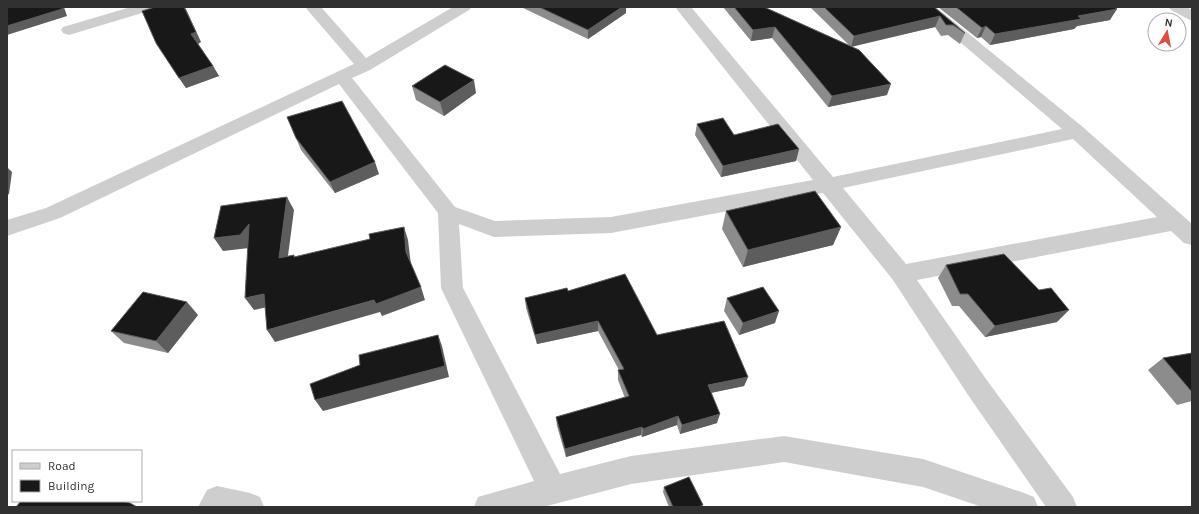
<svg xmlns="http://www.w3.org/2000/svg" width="1199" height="514" viewBox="0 0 1199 514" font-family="Karla,sans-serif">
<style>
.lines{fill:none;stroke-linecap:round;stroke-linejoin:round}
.minor{fill:#cecece;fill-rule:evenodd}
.wall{fill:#8c8c8c}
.shaded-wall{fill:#5d5d5d}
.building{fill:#181818;stroke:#5d5d5d}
</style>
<rect width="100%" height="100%" fill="#fff"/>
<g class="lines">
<path class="minor" d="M131,7H155L152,10L69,35L63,33L61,30L63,27Z
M305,7H321L366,58L453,7H472L469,10L370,70L352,78L455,207L495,221L611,217L813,180L675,7H691L833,177L1062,129L919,7H936L1084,128L1192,224V245L1184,243L1171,231L917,280L986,379L1073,497L1077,507H1046L968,395L893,280L823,193L611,233L494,237L459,224L463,288L560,474L631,456L784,436L923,459L1024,493L1034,497L1038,507H982L923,487L784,462L631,484L543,507H474L478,497L534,481L441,288L438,213L339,84L60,218L7,236V220L46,208L354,64ZM1073,139L1157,217L906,264L843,188Z
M1168,7H1187L1192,10V21L1171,10Z
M217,486L250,493L260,497L264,507H198L207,490Z"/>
</g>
<path class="wall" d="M521,7H626V13L588,39Z
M723,7H764L849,45L810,7H934L965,33L960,44L948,35L941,36L935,27L852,46L887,95L828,107L772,38L751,41Z
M938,7H1114L1110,20L1077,26L1074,29L990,45L981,37L977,38Z
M201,42L198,44L213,66L219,76L186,88L156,43Z
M412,86L476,93L444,116L416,100Z
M697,124L734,135L799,149L796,161L721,177L695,135Z
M296,138L379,174L335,193L301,150Z
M726,211L841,227L833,245L743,267L722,229Z
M946,265L1057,322L985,337L959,306H952L938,278Z
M568,291L657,335L748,377L744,386L711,393L717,423L680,434L677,425L642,437L641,435L566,457L557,426L556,417L625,398L618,380V370H619L598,331L537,344L526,308L525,298Z
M727,298L775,323L739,335L724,311Z
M198,315L168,353L124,343L111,331Z
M1192,353V401L1177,405L1148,370L1163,358Z
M664,487L703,505L702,507H669L663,492Z"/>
<path class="shaded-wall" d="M62,7H64L67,16L7,35V26Z
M184,7H185L201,42L196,45L191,34Z
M622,7H626V13L588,39V30Z
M1117,9L1110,20L1077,26L1074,29L990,45L995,34L1078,16Z
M940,16L935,27L851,47L854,36Z
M986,26L981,37L977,38L982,28Z
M775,27L772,38L751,41L753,30Z
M213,66L219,76L186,88L179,78Z
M474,80L476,93L444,116L440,102Z
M891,84L887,95L828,107L832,96Z
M799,149L796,161L721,177L723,166Z
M375,162L379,174L335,193L330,182Z
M7,167L12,172L9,194L7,195Z
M287,197L294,210L286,271L279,258Z
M249,224V248L223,251L214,238Z
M404,227L408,240L411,265L406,252Z
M841,227L833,245L743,267L748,250Z
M421,287L425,300L382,316L380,312L275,342L267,330Z
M264,294L272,306L254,310L245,298Z
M187,302L198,315L168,353L156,341Z
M1069,310L1057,322L985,337L995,326Z
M779,311L775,323L739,335L743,323Z
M598,321V331L537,344L535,335Z
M438,335L442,346L449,377L323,411L315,400Z
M748,377L744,386L705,394L708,385Z
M720,414L717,423L680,434L682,425Z
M678,416L677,425L642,437L643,429Z
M642,427L641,435L566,457L565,449Z"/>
<path class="building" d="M7,7H62V9L7,26Z
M155,7H184L196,32L191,34L213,66L179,78L156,43L142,11Z
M539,7H622L588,30Z
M734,7H764L859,50L891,84L832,96L775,27L753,30Z
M824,7H934L965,33L953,25H946L940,16L854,36Z
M956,7H1114L1117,9L1078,16L1081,19L995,34L986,26L982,28Z
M445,65L474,80L440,102L412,86Z
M342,101L375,162L330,182L296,138L287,117Z
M723,118L734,135L778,124L799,149L723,166L697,124Z
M815,191L841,227L748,250L726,211Z
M287,197L279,258L294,255V257L370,239L369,234L404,227L406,252L421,287L376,304L374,300L267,330L264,294L245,298L249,224L240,235L214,238L221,206Z
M1004,254L1039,290L1051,288L1069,310L995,326L968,294H960L946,265Z
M625,274L657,335L724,321L748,377L708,385L720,414L682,425L678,416L643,429L642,427L565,449L556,417L629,396L618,370L624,369L598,321L535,335L525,298L567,288L568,291Z
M763,287L779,311L743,323L727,298Z
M143,292L187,302L156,341L111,331Z
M438,335L445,366L315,400L310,384L360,365L359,355Z
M1192,353V392L1163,358Z
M689,477L703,505L698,507H673L664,487Z
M21,501H123L130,503L137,507H16Z"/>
<rect width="1199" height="514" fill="none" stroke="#313131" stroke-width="16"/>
<rect x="12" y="450" width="130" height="52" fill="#ffffff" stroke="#adadad"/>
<rect x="20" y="463" width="20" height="6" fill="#cecece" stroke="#adadad"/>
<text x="48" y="470" font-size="12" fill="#313131">Road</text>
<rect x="20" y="480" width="20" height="12" fill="#181818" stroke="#adadad"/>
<text x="48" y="490" font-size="12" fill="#313131">Building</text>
<g transform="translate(1167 32) rotate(10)"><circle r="19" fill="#ffffff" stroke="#adadad"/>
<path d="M0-3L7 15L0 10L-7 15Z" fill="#dd4f3e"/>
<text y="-6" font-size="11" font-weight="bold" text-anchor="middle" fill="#313131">N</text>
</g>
</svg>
